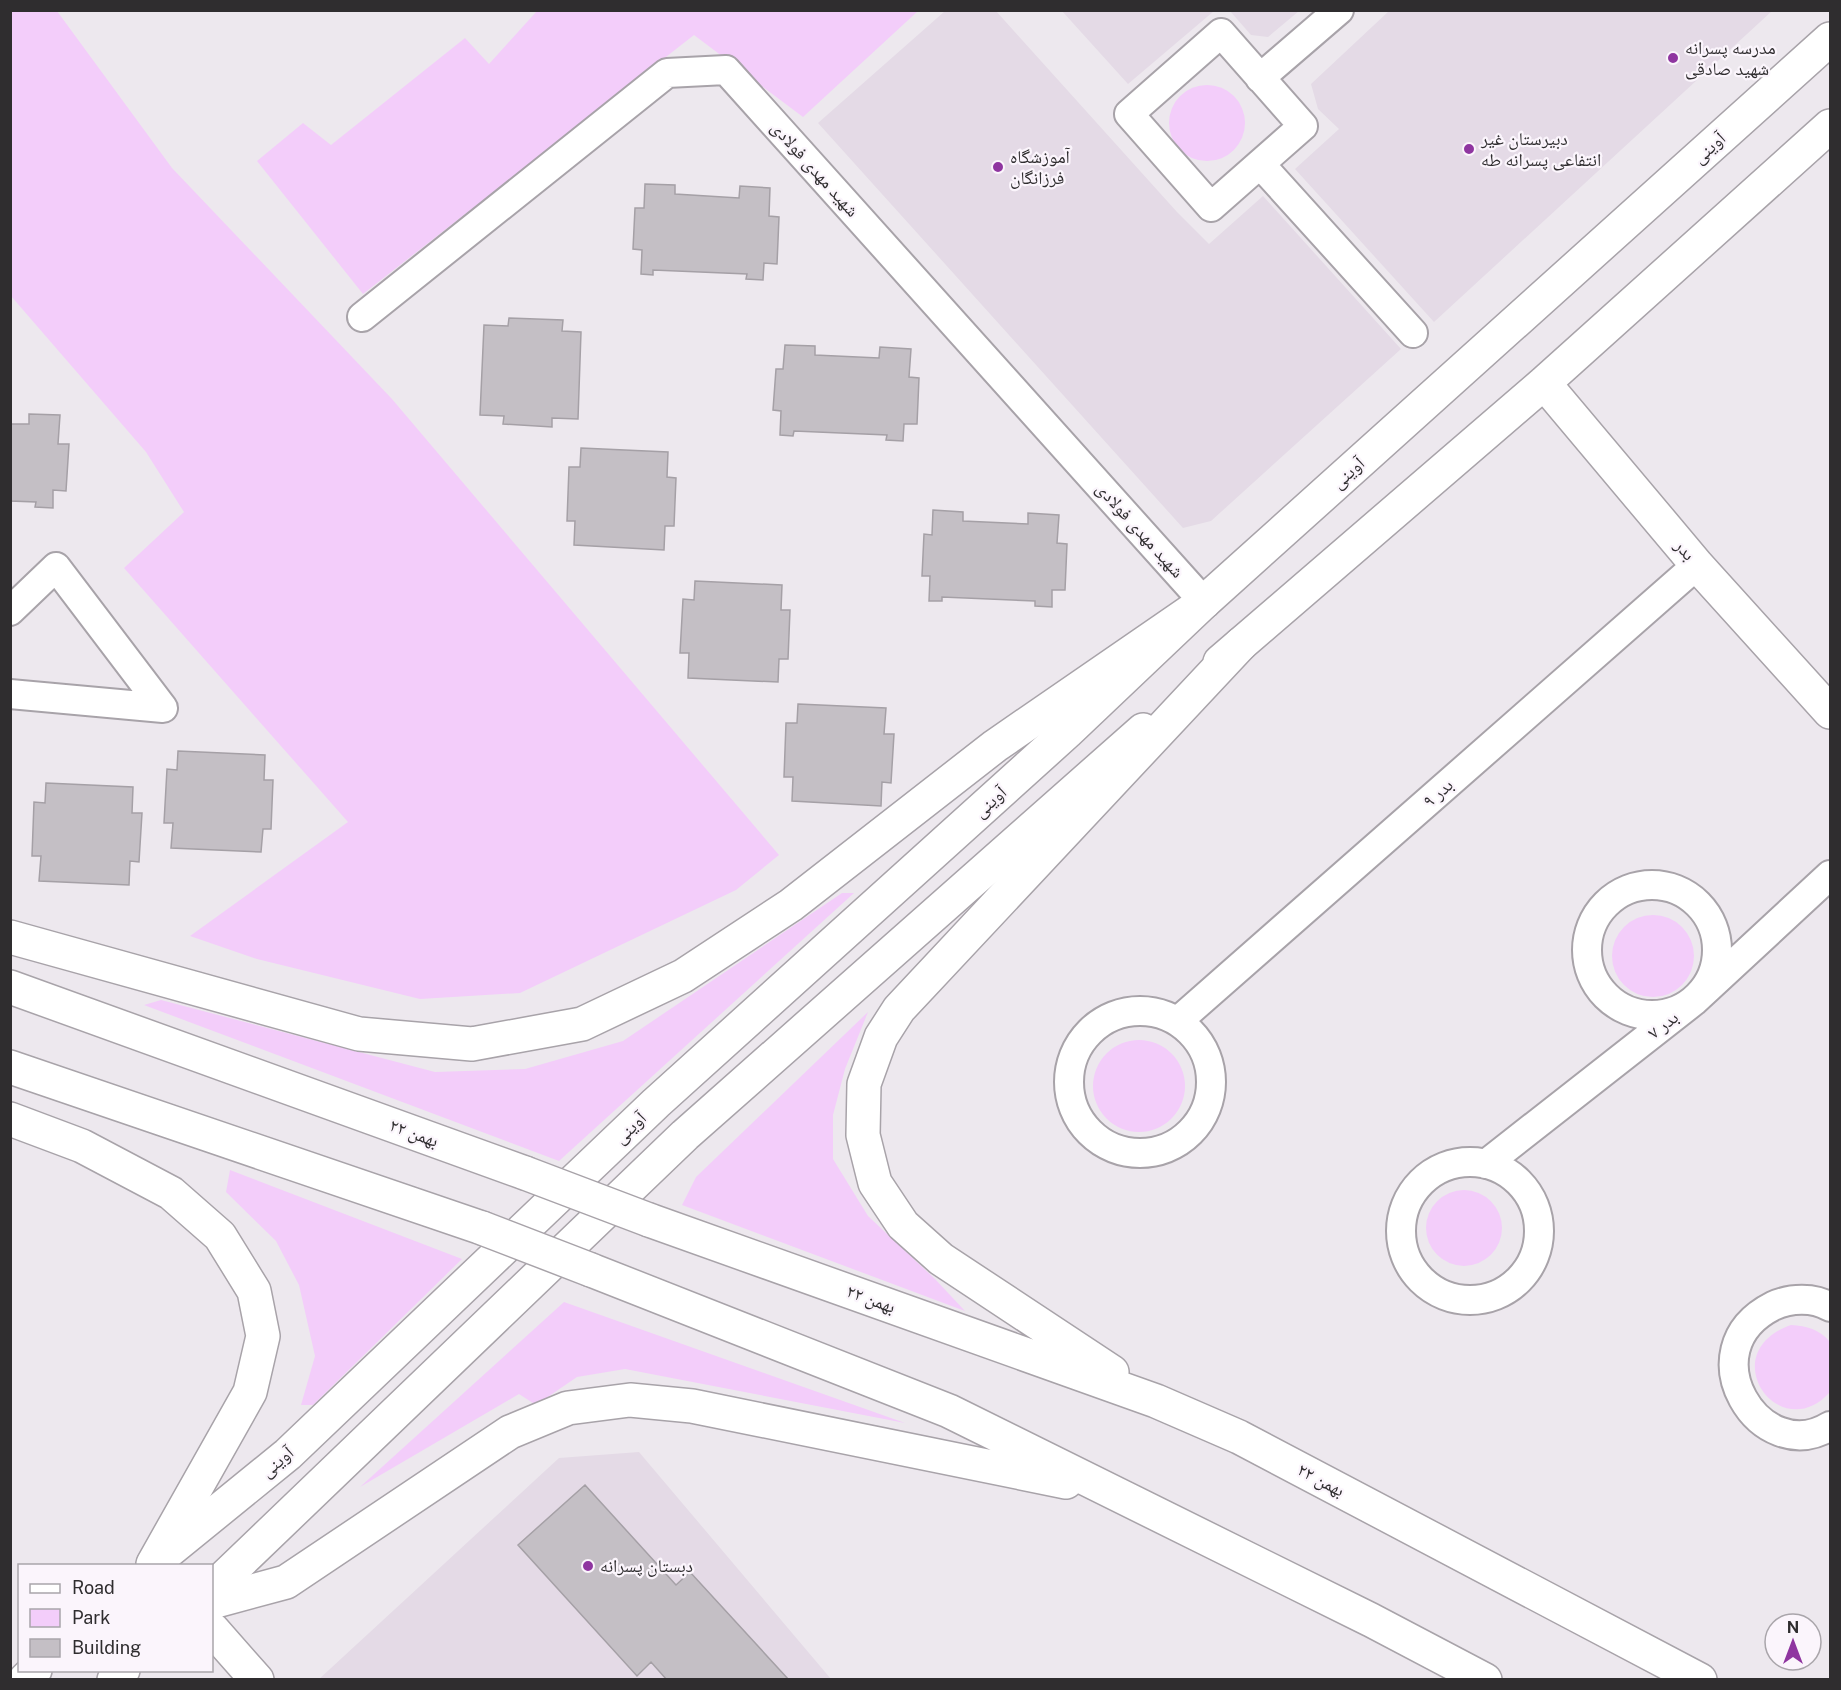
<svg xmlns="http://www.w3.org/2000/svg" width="1841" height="1690" viewBox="0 0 1841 1690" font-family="'Public Sans','Noto Naskh Arabic',sans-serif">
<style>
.built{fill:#e4dae6}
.green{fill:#f3cdfa}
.building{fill:#c4bfc5;stroke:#a5a0a6;stroke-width:1.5}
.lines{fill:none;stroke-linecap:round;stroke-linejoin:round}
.street-casing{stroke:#a8a3a9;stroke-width:32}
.secondary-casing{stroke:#a8a3a9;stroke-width:36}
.highway-casing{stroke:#a8a3a9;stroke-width:36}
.street{stroke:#fff;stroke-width:28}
.secondary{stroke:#fff;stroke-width:33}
.highway{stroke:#fff;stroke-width:33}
.highway-bridge-casing{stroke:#a8a3a9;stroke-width:36;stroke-linecap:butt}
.highway-bridge{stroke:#fff;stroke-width:33}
.poi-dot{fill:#8f35a0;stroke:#fbf5fc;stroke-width:2}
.labels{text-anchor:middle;stroke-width:4.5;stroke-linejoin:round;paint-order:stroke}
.poi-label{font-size:18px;fill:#2f2d2f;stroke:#fbf5fc;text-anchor:start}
.street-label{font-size:18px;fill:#2f2d2f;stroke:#fbf5fc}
</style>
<rect width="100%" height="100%" fill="#ede8ee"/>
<path class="built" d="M945,11H996L1177,212L1209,244L1263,196L1401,349L1211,521L1183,528L818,123Z
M1062,11H1214L1128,84Z
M1230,11H1299L1268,37L1251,35Z
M1389,11V10L1772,11L1434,322L1295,169L1339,129L1318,109L1311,84Z
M639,1452L831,1679L318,1680L559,1458Z"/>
<path class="green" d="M10,11H57L172,168L392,399L779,855L736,890L520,993L420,999L257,959L190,936L348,822L124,568L184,512L146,452L11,296Z
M537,11H918L803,117L694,35L363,294L257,161L303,123L331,145L465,38L489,64Z
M1169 123a38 38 0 1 1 76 0a38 38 0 1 1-76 0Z
M842,893H854L559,1161L144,1005L161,1000L435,1072L525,1069L623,1041Z
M1612 956a41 41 0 1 1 82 0a41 41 0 1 1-82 0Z
M868,1012L845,1069L833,1115V1159L868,1216L935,1279L965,1311L682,1205L696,1177Z
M1093 1086a46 46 0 1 1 92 0a46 46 0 1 1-92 0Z
M230,1170L462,1259L313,1405H301L315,1356L299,1285L276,1241L226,1192Z
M1426 1228a38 38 0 1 1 76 0a38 38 0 1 1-76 0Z
M564,1302L905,1423L625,1369L577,1377L536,1405L519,1394L360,1487Z
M1791,1325C1807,1326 1819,1329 1830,1342V1392C1780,1448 1712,1353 1791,1325Z"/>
<path class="building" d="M645,184L675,185V194L739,198L740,186L770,188L769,216L779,217L777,264L764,263L763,280L746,279L747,274L653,270V275L641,274L642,250L633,249L635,208H644Z
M509,318L563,320L562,331L581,332L578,419L552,418V427L503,424L504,416L480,415L484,325L508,326Z
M785,345L815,346V355L879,358L880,347L911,349L909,377L919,378L917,424H904L903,441L886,440L887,435L794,431L793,436L780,435L781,411L773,410L776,369H783Z
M29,414L60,415L58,444H69L66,491L53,490V508L35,507L36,502L10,501V424H29Z
M581,448L668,452L667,477L676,478L674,526H665L664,550L574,545L575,521H567L569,467H580Z
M933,510L963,512V521L1028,524V513L1059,515L1057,543L1067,544L1065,590H1052V607L1035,606V601L942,597V601H929L930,576H922L924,534L932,535Z
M695,581L782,585L781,610H790L788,659H779L778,682L688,678L689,653H680L683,599L694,600Z
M798,704L886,708L884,734H894L891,783L882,782L881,806L792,801L793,777H784L786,723H797Z
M178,751L265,755L264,780H273L271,829H263L261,852L171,848L173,823H164L167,769L177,770Z
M46,783L133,787L132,813H142L139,862L130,861L129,885L39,881L41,856H32L34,802L45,803Z
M585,1485L676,1585L690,1572L789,1680H667L651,1662L637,1676L518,1545Z"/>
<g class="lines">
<g class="street-casing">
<path id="street" d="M1221,33L1303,126L1211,207L1129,114Z
M1260,78L1339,10
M1260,164L1413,333
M362,317L667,73L726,70L1204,602
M10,611L56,567L163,708L10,694
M1587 950a65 65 0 1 1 130 0a65 65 0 1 1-130 0Z
M1069 1082a71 71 0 1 1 142 0a71 71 0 1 1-142 0Z
M1178,1021L1697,565
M1401 1231a69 69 0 1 1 138 0a69 69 0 1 1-138 0Z
M1486,1164L1694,1001L1830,875
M1830,1307C1814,1297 1790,1298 1773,1306C1686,1350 1761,1469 1830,1426"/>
</g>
<g class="secondary-casing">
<path id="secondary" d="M1544,383L1697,565L1830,712
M1220,662L1544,383L1830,126
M154,1563L288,1454L656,1103L1067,732L1204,602L1830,39
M212,1589L685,1135L1143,730
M212,1629L257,1680
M25,1680L35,1670
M114,1680L123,1670"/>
</g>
<g class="highway-casing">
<path id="highway" d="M10,937L359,1034L472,1044L582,1024L683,976L791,905L995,746L1204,602
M10,987L525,1173
M10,1067L482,1228
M10,1119L82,1146L171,1193L220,1236L254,1291L263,1336L250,1392L153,1564
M649,1220L1156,1401L1239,1437L1700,1680
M591,1270L949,1411L1371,1620L1485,1680
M1112,1372L941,1259L903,1225L875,1183L863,1135L864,1084L881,1037L899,1009L1241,644
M212,1602L286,1582L510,1432L568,1408L630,1400L692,1406L1066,1482"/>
</g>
<use href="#street" class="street"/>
<use href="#secondary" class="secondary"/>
<use href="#highway" class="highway"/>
<g class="highway-bridge-casing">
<path id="highway-bridge" d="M525,1173L649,1220
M482,1228L591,1270"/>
</g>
<use href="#highway-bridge" class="highway-bridge"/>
</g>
<g class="poi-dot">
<circle cx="1673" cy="58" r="6"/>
<circle cx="1469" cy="149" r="6"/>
<circle cx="998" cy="167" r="6"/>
<circle cx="588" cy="1566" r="6"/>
</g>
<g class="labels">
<g class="poi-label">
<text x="1685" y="54">مدرسه پسرانه<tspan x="1685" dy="21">شهید صادقی</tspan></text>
<text x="1481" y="145">دبیرستان غیر<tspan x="1481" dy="21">انتفاعی پسرانه طه</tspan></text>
<text x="1010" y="163">آموزشگاه<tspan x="1010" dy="21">فرزانگان</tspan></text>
<text x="600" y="1572">دبستان پسرانه</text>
</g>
<g class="street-label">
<text transform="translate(1709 148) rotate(-42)" y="6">آوینی</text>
<text transform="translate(815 169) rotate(48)" y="6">شهید مهدی فولادی</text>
<text transform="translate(1348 473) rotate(-42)" y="6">آوینی</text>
<text transform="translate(1140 530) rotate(48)" y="6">شهید مهدی فولادی</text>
<text transform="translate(1685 550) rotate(50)" y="6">بدر</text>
<text transform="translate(1438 793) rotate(-41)" y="6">بدر ۹</text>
<text transform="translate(990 802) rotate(-42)" y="6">آوینی</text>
<text transform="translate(1663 1025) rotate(-38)" y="6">بدر ۷</text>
<text transform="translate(630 1128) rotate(-44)" y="6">آوینی</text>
<text transform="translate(414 1133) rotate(20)" y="6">۲۲ بهمن</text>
<text transform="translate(871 1299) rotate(20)" y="6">۲۲ بهمن</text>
<text transform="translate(277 1462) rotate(-40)" y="6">آوینی</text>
<text transform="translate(1321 1480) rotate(28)" y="6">۲۲ بهمن</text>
</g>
</g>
<rect width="1841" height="1690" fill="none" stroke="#2f2d2f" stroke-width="24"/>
<rect x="18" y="1564" width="195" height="108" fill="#fbf5fc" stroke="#a9a5aa" stroke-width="1.5"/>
<rect x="30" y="1584" width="30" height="9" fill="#ffffff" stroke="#a9a5aa" stroke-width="1.5"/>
<text x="72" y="1594" font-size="18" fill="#2f2d2f">Road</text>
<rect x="30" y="1609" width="30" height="18" fill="#f3cdfa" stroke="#a9a5aa" stroke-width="1.5"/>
<text x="72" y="1624" font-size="18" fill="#2f2d2f">Park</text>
<rect x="30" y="1639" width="30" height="18" fill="#c4bfc5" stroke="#a9a5aa" stroke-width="1.5"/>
<text x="72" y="1654" font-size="18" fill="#2f2d2f">Building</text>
<g transform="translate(1793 1642)"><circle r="28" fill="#fbf5fc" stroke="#a9a5aa" stroke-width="1.5"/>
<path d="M0-4.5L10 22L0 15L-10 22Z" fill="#8f35a0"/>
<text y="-9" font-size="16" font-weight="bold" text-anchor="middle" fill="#2f2d2f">N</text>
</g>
</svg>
